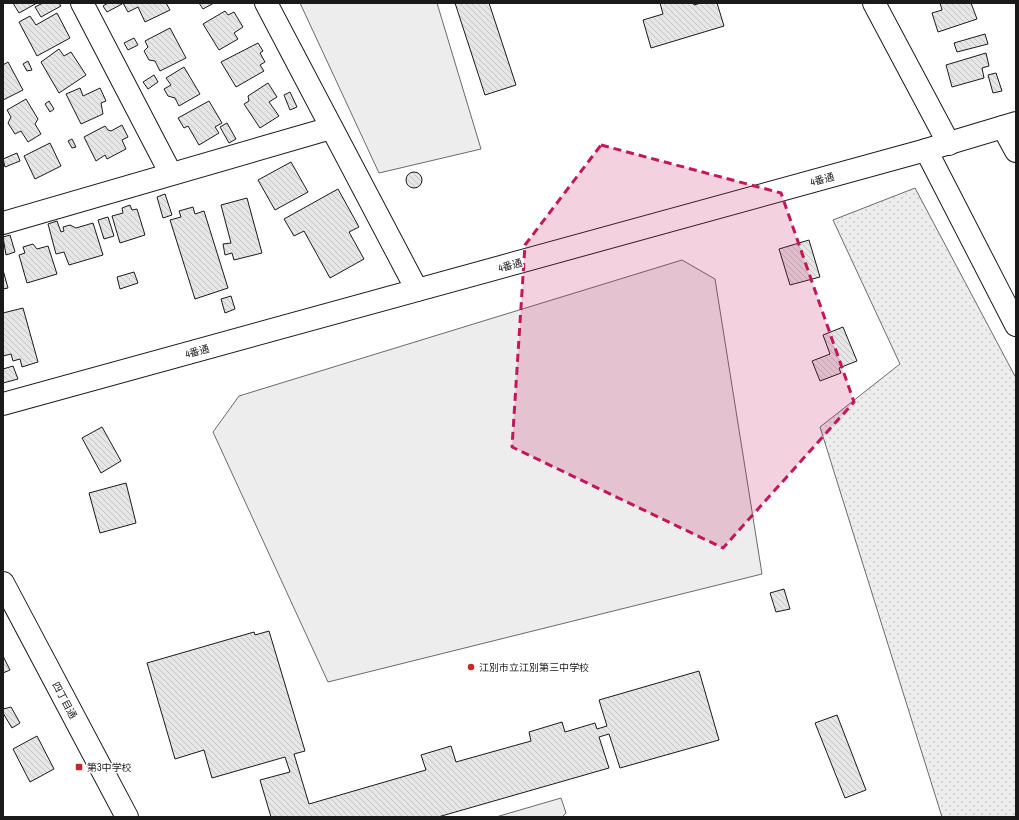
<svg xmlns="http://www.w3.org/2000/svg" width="1019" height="820" viewBox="0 0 1019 820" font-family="'Archivo Narrow','Noto Sans JP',sans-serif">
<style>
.grass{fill:url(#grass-dots);stroke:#6a6a6a}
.pitch{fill:#ededed;stroke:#6a6a6a}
.building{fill:url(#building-back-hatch);stroke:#1a1a1a}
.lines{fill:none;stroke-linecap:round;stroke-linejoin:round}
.minor-casing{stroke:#1a1a1a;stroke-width:24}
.tertiary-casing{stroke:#1a1a1a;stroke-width:24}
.minor{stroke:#fff;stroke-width:22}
.tertiary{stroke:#fff;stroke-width:22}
.marked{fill:#c2185b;fill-opacity:0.2;stroke:#c2185b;stroke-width:3;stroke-dasharray:8 5;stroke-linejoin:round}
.poi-dot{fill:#c62828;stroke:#fff;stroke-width:1.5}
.labels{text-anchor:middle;stroke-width:3;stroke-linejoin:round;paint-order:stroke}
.street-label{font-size:10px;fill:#1a1a1a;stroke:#fff}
.poi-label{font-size:10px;fill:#1a1a1a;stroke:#fff;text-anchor:start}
</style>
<defs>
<pattern id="grass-dots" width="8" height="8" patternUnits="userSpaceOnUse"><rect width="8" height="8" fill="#ededed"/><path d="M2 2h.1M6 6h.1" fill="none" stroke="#cbcbcb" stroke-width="1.8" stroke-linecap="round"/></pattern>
<pattern id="building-back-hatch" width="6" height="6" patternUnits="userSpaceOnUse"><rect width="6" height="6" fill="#e6e6e6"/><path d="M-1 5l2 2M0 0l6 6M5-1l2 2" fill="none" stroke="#c5c5c5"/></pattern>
</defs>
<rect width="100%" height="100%" fill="#fff"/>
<path class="grass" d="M915,188L1016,378V817H942L820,427L900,364L833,220Z"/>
<path class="pitch" d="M300,3H437L481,149L379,173Z
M682,260L715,279L762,574L328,682L213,432L239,396Z
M561,798L566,813L562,817H496Z"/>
<path class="building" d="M13,3H37L19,13Z
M43,3H59L61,6L41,17L35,7Z
M108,3H122V4L107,12L103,6Z
M123,3H166L170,10L145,22L138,7L128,12Z
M199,3H214L203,9Z
M455,3H489L516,85L485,95Z
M660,3H693L694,5L701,3H717L724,26L651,48L643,20L663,14Z
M940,3H971L977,19L938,32L932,13L942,10Z
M225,11L228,15L234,12L243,27L234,33L238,39L219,50L203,24Z
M57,13L70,38L37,56L19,22L30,16L36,25Z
M170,28L186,58L160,71L155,61L149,60L144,51L148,47L145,41Z
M985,34L988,44L957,52L954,43Z
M134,38L138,45L128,50L124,43Z
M258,43L263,51L260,53L265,62L260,65L264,71L236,87L221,62Z
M59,49L64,56L71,52L86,75L59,93L41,62Z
M986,53L989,66L982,68L984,78L952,87L946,65Z
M28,61L32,70L27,71L23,64Z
M8,62L23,90L3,100V65Z
M184,67L200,94L179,106L175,98L168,96L164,89L171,85L166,78Z
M996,73L1002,91L993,93L988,75Z
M154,75L158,82L148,89L143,82Z
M268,83L277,97L269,102L279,116L260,128L244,104L249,101L248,96Z
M80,88L83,96L100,88L106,101L101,103L103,114L81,124L66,94Z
M290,92L297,107L290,110L284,95Z
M26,99L38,119L35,124L41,134L28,142L21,131L15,134L8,123L11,117L7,110Z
M49,101L54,109L50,112L45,104Z
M209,101L222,123L215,127L219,133L199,145L188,126L184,128L178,118Z
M227,123L236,139L229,143L220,127Z
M122,125L128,137L122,140L126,149L107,159L105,155L96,161L84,137L105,126L108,130L111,131Z
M72,139L76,147L72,148L68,141Z
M50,143L61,166L35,179L24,156Z
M17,153L20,161L5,167L3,159Z
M291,162L308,192L275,210L258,180Z
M406 180a8 8 0 1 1 16 0a8 8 0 1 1-16 0Z
M338,189L359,227L349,232L364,259L330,278L304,231L294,236L284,219Z
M165,194L172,215L163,218L157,197Z
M247,198L262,253L234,260L232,253L225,255L223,244L231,243L221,205Z
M130,205L132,210L137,209L145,235L120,243L112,216L123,213L122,208Z
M193,207L195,214L204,211L228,288L195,299L170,220L181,217L179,211Z
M108,217L114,236L104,239L98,220Z
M57,221L61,232L64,231L63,227L70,225L76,228L93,223L103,255L69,265L64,252L56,254L48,224Z
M10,235L15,252L6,255L3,237Z
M809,240L820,277L790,285L779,249Z
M33,244L37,249L48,246L57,274L27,283L19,255L25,253L23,247Z
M3,270L8,288L3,289Z
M134,272L138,283L120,289L117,277Z
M231,296L235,309L225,313L221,299Z
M23,308L38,362L22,367L20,359L13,361L11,354L3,356V313Z
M843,327L857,361L839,368L841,373L820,381L812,361L830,354L823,335Z
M13,366L18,379L3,383V369Z
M102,427L121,461L101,473L82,438Z
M126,483L136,523L100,533L89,493Z
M784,589L790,609L776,612L770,593Z
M269,631L305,751L294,754L309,804L426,770L421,755L451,746L456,762L531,741L529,732L562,722L565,732L595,723L597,729L607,726L599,700L699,671L719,740L620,768L609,734L599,737L609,768L438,817H271L260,780L290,772L285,757L212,778L204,750L175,759L147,663L254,632L255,635Z
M3,656L10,670L3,673Z
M11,707L20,723L12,728L3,713V709Z
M837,715L866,790L845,798L815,723Z
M37,736L54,769L30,782L13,749Z"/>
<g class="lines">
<g class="minor-casing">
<path id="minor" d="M82,3L171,174
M266,3L417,290
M874,3L949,144
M1003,127L1016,151
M926,150L1016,325
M3,223L331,128"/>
</g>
<g class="tertiary-casing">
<path id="tertiary" d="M3,404L926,150L1016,123
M3,583L127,817"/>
</g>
<use href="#minor" class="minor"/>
<use href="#tertiary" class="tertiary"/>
</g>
<path class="marked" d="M601,145L781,193L854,402L723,548L512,447L525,245Z"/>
<g class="poi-dot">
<circle cx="471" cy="667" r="4"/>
<rect x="75" y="763" width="8" height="8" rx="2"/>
</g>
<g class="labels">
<g class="street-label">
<text transform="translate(822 179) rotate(-15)" y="4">4番通</text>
<text transform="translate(510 265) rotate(-15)" y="4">4番通</text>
<text transform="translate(197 351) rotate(-15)" y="4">4番通</text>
<text transform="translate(65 700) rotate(62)" y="4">四丁目通</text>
</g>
<g class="poi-label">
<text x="479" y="671">江別市立江別第三中学校</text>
<text x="87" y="771">第3中学校</text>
</g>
</g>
<rect width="1019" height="820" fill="none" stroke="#1a1a1a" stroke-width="8"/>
</svg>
